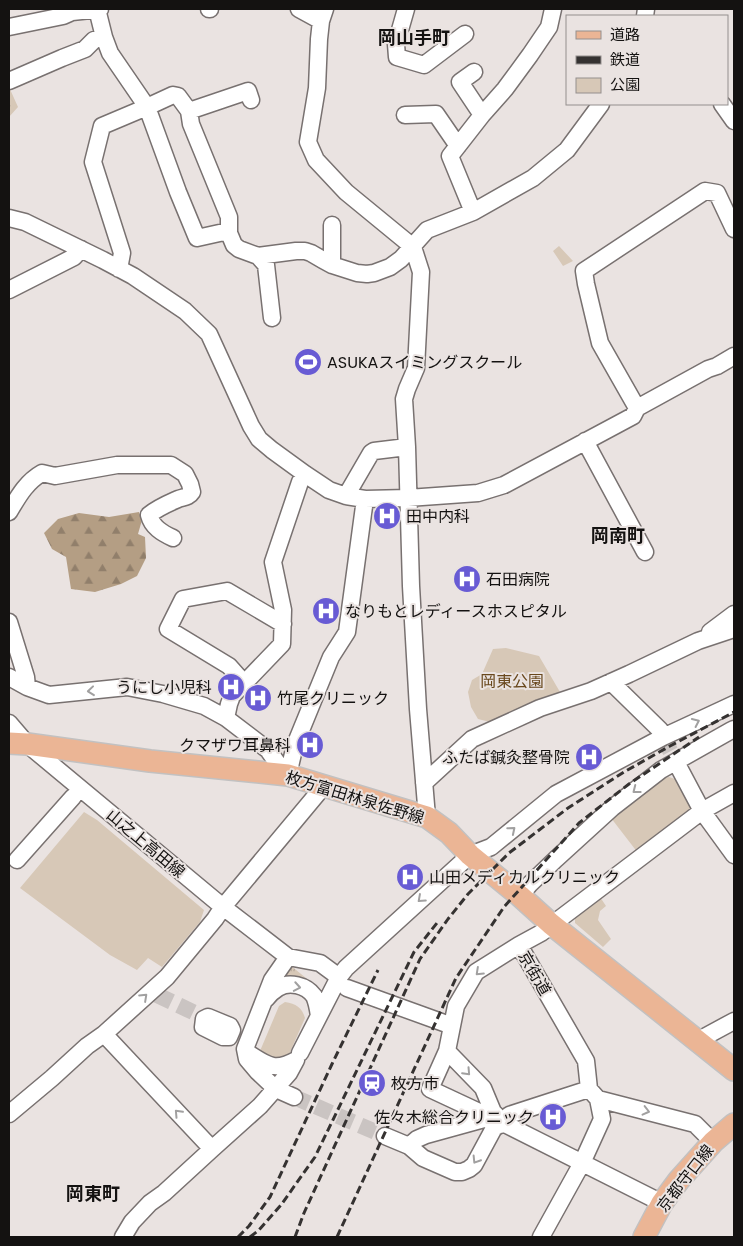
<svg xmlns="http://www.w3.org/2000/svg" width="743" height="1246" viewBox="0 0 743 1246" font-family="Poppins,'Noto Sans JP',sans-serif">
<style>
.grass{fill:url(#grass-tufts)}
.forest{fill:url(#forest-firs)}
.park{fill:#d7c8b7}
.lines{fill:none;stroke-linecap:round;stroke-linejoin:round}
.minor-tunnel{stroke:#cac4c2;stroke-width:16;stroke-dasharray:16 8;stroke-linecap:butt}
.minor-casing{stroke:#787170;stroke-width:19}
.major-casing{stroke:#c2c1c1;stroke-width:24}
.minor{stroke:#fff;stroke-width:16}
.major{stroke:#ebb595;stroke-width:21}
.rail{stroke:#353231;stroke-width:3;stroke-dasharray:8 4;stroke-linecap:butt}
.oneway{stroke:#a1a0a0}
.labels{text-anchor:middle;stroke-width:4;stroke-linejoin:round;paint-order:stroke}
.poi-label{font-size:16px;fill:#141211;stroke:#eae3e1;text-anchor:start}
.park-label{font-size:16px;fill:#69481d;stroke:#eae3e1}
.street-label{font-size:16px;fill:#141211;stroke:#eae3e1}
.neighbourhood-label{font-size:18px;font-weight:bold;fill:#141211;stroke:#eae3e1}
</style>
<defs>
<pattern id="grass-tufts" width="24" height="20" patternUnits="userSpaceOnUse" patternTransform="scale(1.25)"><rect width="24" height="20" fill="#d7c8b7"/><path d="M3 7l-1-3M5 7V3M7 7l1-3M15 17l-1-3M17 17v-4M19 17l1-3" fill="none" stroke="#b8ab9c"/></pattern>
<pattern id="forest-firs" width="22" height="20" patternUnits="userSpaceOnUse" patternTransform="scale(1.25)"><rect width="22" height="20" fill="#b49e84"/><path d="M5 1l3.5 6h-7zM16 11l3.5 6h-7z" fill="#917f6b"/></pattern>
</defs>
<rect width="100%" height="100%" fill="#eae3e1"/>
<path class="grass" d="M9,87L18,107L9,117Z
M290,965L317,987V988L276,984Z"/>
<path class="forest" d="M139,512L142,520L138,534L145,537L146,558L137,576L121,584L95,592L71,589L66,557L52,549L44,533L58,519L79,513L109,517Z"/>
<path class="park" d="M559,246L573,261L563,266L553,251Z
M506,648L539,656L560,692L499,721L490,722L478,719L471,707L468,692L472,680L482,674L493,649Z
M669,777L675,779L697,809L638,853L611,818L664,778Z
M84,812L97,820L204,910L200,922L162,967L148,958L137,970L110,955L20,888Z
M599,897L602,900L606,906L600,911L598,920L611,939L603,947L575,923V915Z
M285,1002C296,1004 302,1007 305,1018L287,1059L261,1057L260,1051L279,1006Z"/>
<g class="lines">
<path class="minor-tunnel" d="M663,737L676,762
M157,995L195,1013L212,1025
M294,1097L385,1136"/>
<g class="minor-casing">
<path id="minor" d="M97,9L104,37L110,53L147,107L173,95L178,96L189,111L191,124L229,217V233L234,245L239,249L258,256L296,251H305L311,253L323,260L332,265L357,273L367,274L374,273L390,267L401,259L427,230L473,212L533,178L567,150L601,104
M209,9H210
M299,9L321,21
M325,9L321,21L319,39L317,88L308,142L316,160L346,192L413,247L421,272L416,368L407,389L404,399L407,447L411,586L418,709L427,817
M406,9L396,44L397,57L424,65L465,34
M645,16L646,9
M9,27L63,16L72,12L100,9
M474,72L460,82L482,115
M9,81L62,58L85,49L94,40L104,37
M722,104L734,121
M189,111L248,91L251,100
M405,115L436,114L458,146
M473,212L450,156L482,115L505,89L530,55L549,27L553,9
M9,218L25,222L103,260L133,276L185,311L209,334L251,426L259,439L272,450L305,474L329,490L346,496L365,499L408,498L478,493L504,485L633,416L637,408L708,369L717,366L734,356
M332,225V265
M258,256L266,265L272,318
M119,269L122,253L93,162L102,126L147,107L178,192L197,238L224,232L229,233
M9,290L74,257L81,249
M637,408L600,343L586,284L584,271L705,191L717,193L734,229
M585,441L645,552
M346,496L371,453L374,451L407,447
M9,512C18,497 26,482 42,473L55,476L117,465H171L185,474L190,484L192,492C189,497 184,497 178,499C169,503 157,508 149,515C152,527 162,533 173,538
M9,622L26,677L27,687
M710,632L734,614
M9,677L27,687L49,695L127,687L163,694L204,706L226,718L268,750L286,775
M611,682L660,730L663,737
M244,684L237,675L229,666L168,629L183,599L227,591L283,624
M226,718L229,704L232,696L282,644L283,610L273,562L300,482L305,474
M9,723L27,744L223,907L288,957L320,963L339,977
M676,762L702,811L734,855
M288,775L295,745L331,657L347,632L365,499
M424,783L472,739L540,708L591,691L629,674L698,641L734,629
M17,860L73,797
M520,896L530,884L556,859L612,808L661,770L730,731L734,729
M519,945L586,1061L589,1089L598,1099L602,1119L582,1163L541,1237
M288,957L272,980L245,1049L247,1059L258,1072L276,1089L294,1097
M347,988L444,1023
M266,999C269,995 273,991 278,988C289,981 306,985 314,996C317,1002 318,1009 319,1016
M208,1017L230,1026L232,1030L229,1037H223L203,1027L204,1019Z
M697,1041L734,1021
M447,1051L456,1006L476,972L519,945L541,933L702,811L734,793
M248,1053C267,1065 274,1072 296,1060
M300,1053L339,977L346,968L470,855L491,847L556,794L663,737L734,704
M598,1099L695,1124L713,1142
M9,1114L52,1078L87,1046L104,1034
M505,1124L493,1112L483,1088L447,1051L430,1089L505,1124L662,1203
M505,1124L509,1115L589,1089
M385,1136L409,1146L423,1158L455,1172H462L469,1169L474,1165L494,1128L499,1125L505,1124
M409,1146L417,1139L426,1135L484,1119L493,1120
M212,1149L104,1034L167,977L215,919L223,907L323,787
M123,1237L132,1222L150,1203L164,1193L212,1149L260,1106L289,1073L296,1060"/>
</g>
<g class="major-casing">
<path id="major" d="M9,743L27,744L150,761L288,775L427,817L449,833L470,855L520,896L551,924L734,1070
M644,1237L662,1203L679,1180L713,1142L734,1124"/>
</g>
<use href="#minor" class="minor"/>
<use href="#major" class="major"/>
<path class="rail" d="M238,1237L249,1226L270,1197L332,1064L378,970
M250,1237L259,1230L281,1205L315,1157L414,952L437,923
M295,1237L304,1213L420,959L448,919L468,894L509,853L568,808L624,772L670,746L734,712
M337,1237L456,978L504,907L579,823L629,784L699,737"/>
</g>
<defs><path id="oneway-chevron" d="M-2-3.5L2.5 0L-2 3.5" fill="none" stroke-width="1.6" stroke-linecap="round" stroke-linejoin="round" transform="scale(1.25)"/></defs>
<g class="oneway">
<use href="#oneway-chevron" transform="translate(91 691) rotate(174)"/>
<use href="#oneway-chevron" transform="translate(696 722) rotate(-25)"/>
<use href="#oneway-chevron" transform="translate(636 790) rotate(142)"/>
<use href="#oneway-chevron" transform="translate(512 830) rotate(-40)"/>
<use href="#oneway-chevron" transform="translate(421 899) rotate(138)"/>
<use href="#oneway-chevron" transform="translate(479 972) rotate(137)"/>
<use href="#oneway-chevron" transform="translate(297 987) rotate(10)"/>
<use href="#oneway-chevron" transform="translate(144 997) rotate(-43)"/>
<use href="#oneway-chevron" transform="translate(467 1072) rotate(47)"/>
<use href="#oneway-chevron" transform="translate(646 1111) rotate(14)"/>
<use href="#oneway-chevron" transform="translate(178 1113) rotate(-133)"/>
<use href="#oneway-chevron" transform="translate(476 1160) rotate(122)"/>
</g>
<defs>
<g id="stadium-disc" transform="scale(1.4375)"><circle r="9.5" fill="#685bd4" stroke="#eae3e1"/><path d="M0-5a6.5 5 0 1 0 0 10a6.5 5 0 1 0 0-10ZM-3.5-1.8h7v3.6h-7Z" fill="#fff"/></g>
<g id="hospital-disc" transform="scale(1.4375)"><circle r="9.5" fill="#685bd4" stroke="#eae3e1"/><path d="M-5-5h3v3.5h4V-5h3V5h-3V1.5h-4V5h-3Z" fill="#fff"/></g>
<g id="station-disc" transform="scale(1.4375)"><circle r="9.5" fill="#685bd4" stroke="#eae3e1"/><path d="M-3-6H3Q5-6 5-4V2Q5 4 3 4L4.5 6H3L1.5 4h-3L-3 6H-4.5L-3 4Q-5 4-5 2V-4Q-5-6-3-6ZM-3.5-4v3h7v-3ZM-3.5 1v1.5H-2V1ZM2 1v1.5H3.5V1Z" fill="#fff"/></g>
</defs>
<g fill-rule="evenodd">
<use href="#stadium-disc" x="308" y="362"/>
<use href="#hospital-disc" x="387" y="516"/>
<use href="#hospital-disc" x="467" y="579"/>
<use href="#hospital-disc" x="326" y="611"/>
<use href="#hospital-disc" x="231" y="687"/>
<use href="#hospital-disc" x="258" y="698"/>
<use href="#hospital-disc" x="310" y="745"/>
<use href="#hospital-disc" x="589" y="757"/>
<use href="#hospital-disc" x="410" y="877"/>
<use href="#station-disc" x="372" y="1083"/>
<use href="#hospital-disc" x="553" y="1117"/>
</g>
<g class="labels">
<g class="poi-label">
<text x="327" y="368">ASUKAスイミングスクール</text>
<text x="406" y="522">田中内科</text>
<text x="486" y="585">石田病院</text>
<text x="345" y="617">なりもとレディースホスピタル</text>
<text x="212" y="693" text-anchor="end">うにし小児科</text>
<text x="277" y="704">竹尾クリニック</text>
<text x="291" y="751" text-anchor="end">クマザワ耳鼻科</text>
<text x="570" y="763" text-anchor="end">ふたば鍼灸整骨院</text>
<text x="429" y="883">山田メディカルクリニック</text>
<text x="391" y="1089">枚方市</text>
<text x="534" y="1123" text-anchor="end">佐々木総合クリニック</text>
</g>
<g class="park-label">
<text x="512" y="687">岡東公園</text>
</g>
<g class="street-label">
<text transform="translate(355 797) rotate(17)" y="6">枚方富田林泉佐野線</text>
<text transform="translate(146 843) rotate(40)" y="6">山之上高田線</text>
<text transform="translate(535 973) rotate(60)" y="6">京街道</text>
<text transform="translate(685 1178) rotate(-52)" y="6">京都守口線</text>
</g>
<g class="neighbourhood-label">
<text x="414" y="44">岡山手町</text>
<text x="618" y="542">岡南町</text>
<text x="93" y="1200">岡東町</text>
</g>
</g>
<rect width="743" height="1246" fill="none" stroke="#141211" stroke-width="20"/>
<rect x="566" y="15" width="162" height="90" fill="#eae3e1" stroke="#948f8e"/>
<rect x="576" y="31" width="25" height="8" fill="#ebb595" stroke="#948f8e"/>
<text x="610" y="40" font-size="15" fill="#141211">道路</text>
<rect x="576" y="56" width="25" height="8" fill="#353231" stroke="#948f8e"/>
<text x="610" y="65" font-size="15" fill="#141211">鉄道</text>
<rect x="576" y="78" width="25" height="15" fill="#d7c8b7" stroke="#948f8e"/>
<text x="610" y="90" font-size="15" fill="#141211">公園</text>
</svg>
